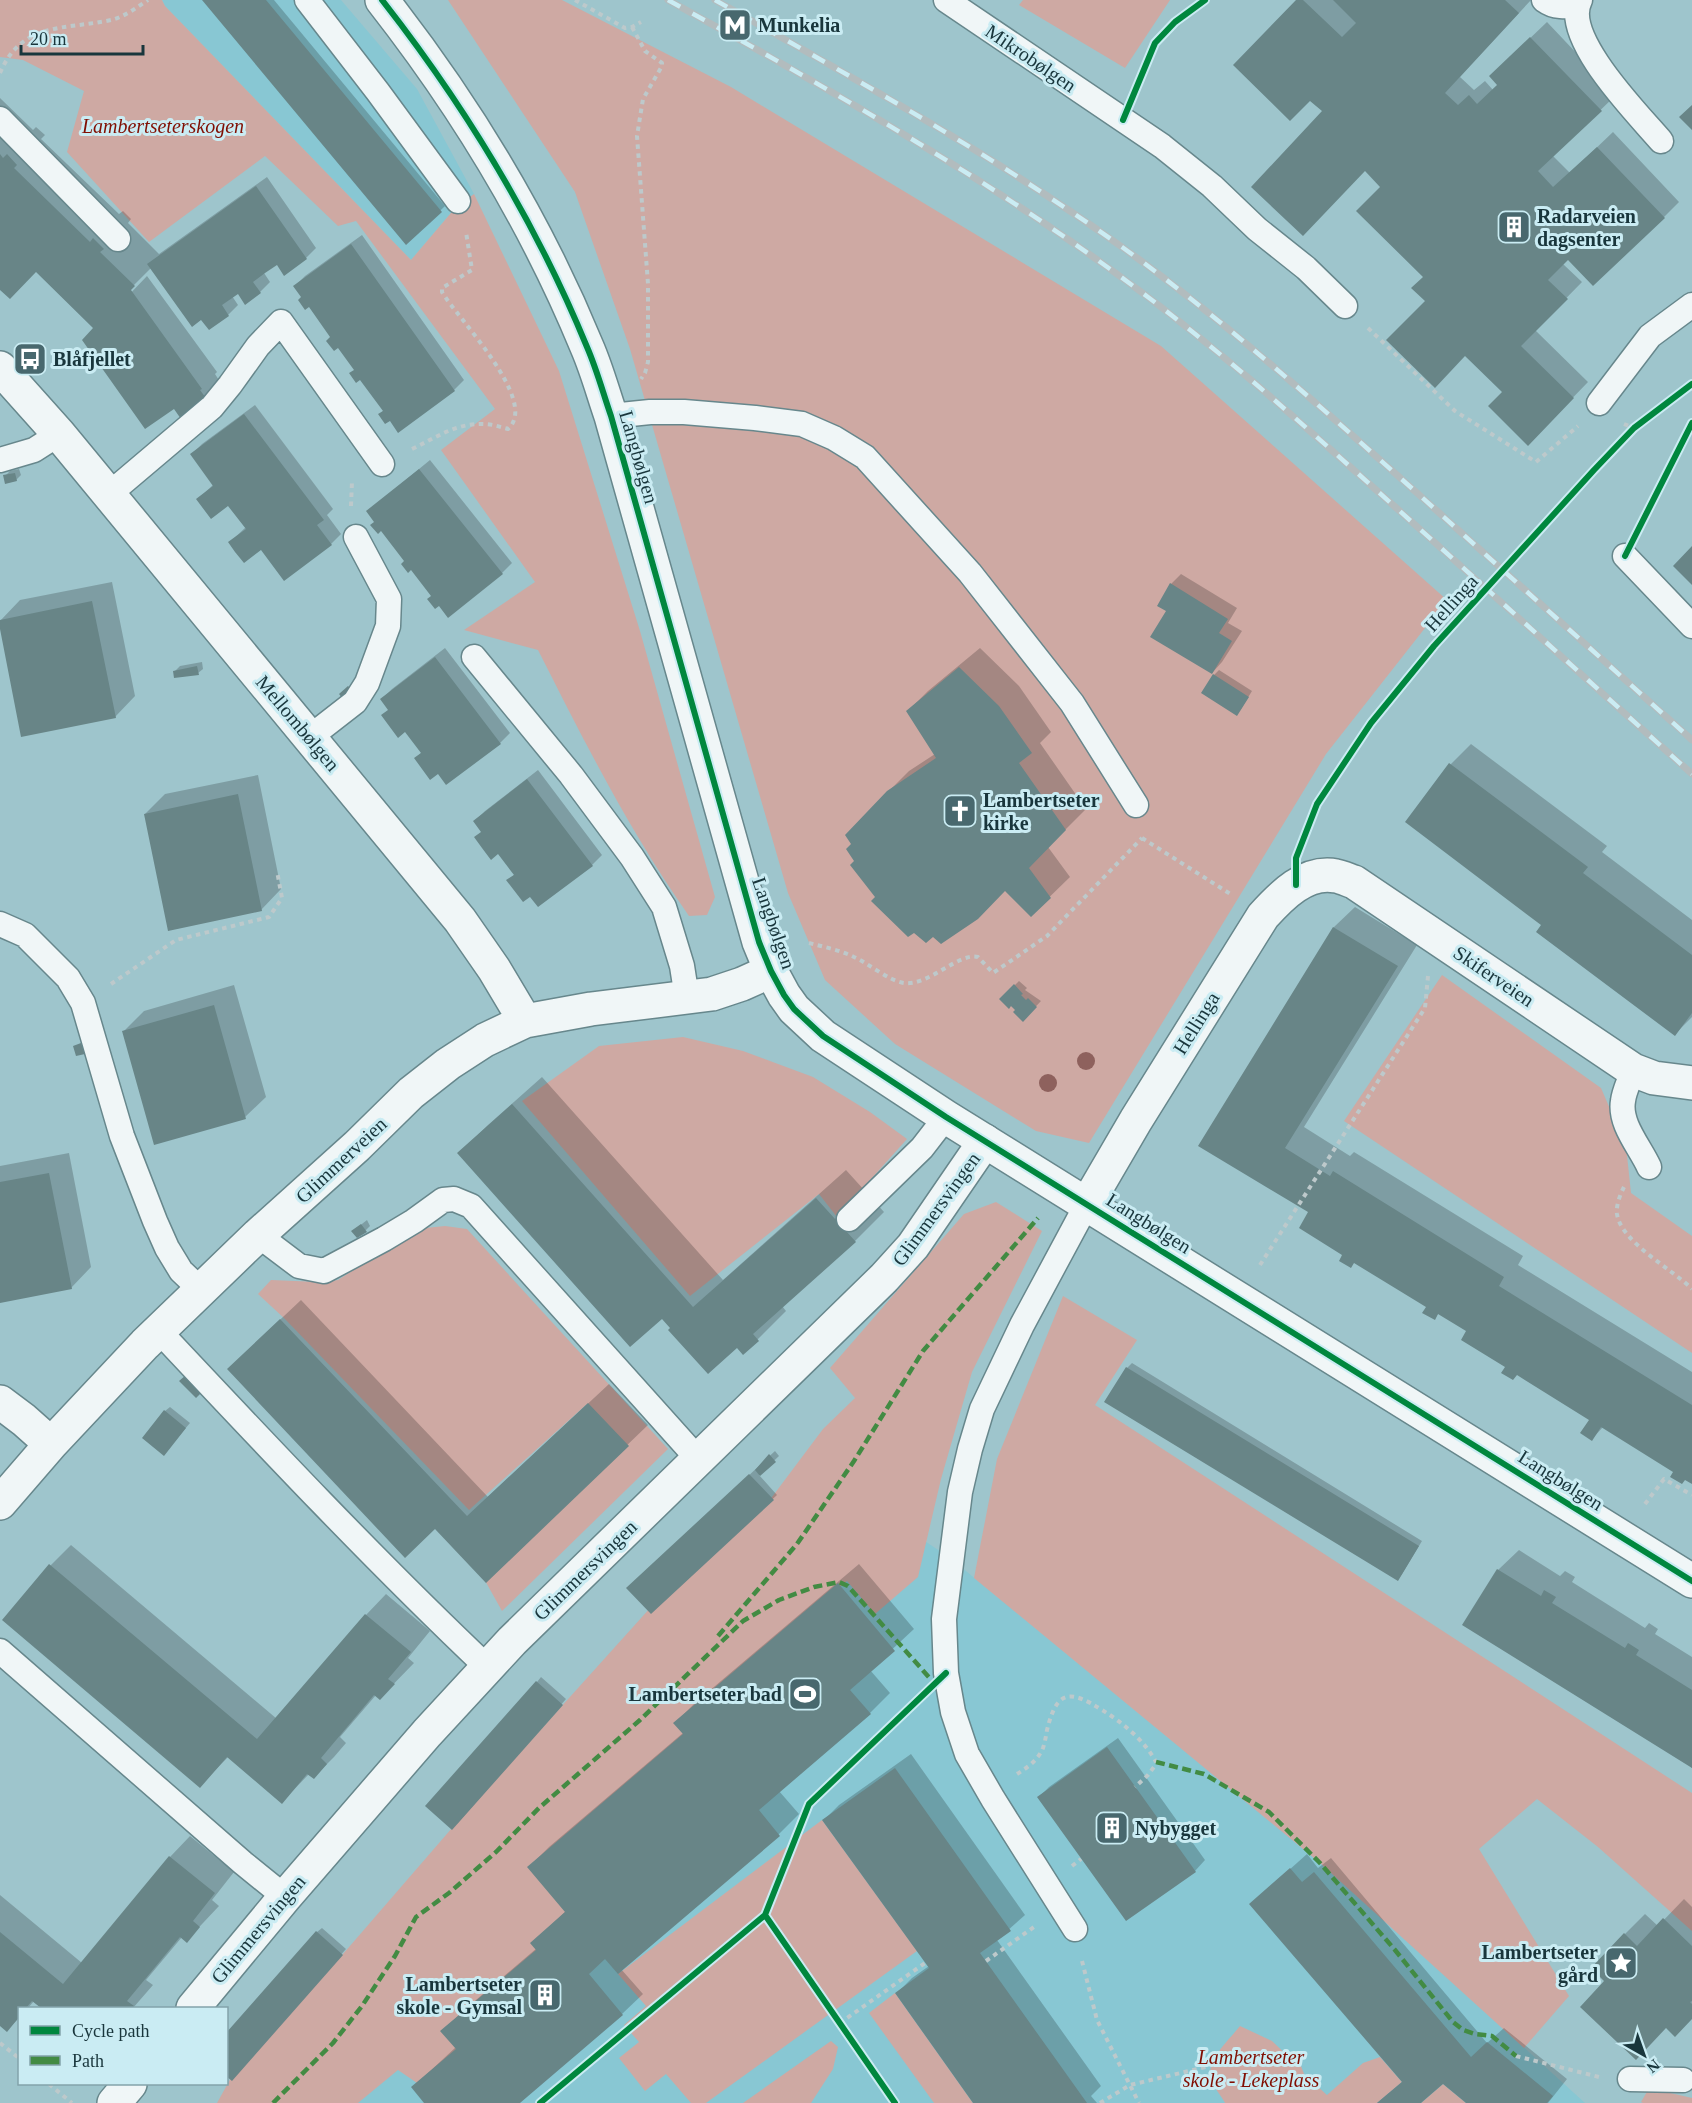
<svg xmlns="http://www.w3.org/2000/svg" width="1692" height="2103" viewBox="0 0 1692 2103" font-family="Georgia,serif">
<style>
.built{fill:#88c7d3}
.green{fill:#cea9a3}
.shadow{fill:#0003}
.building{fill:#688587}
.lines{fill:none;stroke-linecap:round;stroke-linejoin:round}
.lane-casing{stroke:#67878c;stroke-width:27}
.street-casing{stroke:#67878c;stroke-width:36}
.secondary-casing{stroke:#67878c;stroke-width:36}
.path{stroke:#bdc9cb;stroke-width:4;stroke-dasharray:4.5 4.5;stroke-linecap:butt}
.lane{stroke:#f0f6f7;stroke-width:24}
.street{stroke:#f0f6f7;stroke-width:33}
.secondary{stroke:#f0f6f7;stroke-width:33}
.rail-casing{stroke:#b2bcbe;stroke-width:7}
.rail{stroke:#caecf3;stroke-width:4.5;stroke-dasharray:14;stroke-linecap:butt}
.quiet{stroke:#428b43;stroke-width:4.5;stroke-dasharray:9 4.5;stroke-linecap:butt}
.cycleway-casing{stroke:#caecf3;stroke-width:10}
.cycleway{stroke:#00873e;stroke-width:6}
.tree{fill:#8e615d}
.labels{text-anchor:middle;stroke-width:6;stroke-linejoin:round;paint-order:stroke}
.poi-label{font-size:20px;font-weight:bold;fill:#19363c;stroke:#caecf3;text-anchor:start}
.street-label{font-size:20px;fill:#19363c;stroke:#caecf3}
.park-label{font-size:20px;font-style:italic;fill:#810f03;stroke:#caecf3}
</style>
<rect width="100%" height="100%" fill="#9ec5cc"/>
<path class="built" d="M162,0H341L417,89L474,194L456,207L411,260L165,6Z
M833,1481L949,1557L1336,1876L1585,2103H300Z"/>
<path class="green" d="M0,0H162L165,6L411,260L456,207L474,194L559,371L640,631L715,897L707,915L689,916C630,832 584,741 538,650L464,630L535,582L441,450L495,409L356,221L338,226L265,156L149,242L67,152L84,91L23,60L0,57Z
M448,0H562L731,87L1161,346L1447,600L1326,754L1089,1143L1036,1131L895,1044L825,980L788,893L630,349L575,192Z
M1023,0H1170L1125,68L1019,5Z
M1442,975L1601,1088L1626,1146L1631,1193L1692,1236V1353L1344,1121Z
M683,1037L743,1051L813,1077L870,1112L907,1139L837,1217L819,1194L690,1296L522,1101L599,1046Z
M996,1202L1042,1231L972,1372L941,1479L918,1577L875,1614L847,1581L679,1722L689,1735L576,1918L457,2049L417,2083L398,2070L358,2103H217L232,2076L343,1954L452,1828L651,1607L772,1497L823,1429L855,1398L830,1368L964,1214Z
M445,1226L467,1229L668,1449L502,1611L483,1577L587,1404L469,1510L285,1319L258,1294L271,1280L319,1282L338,1280L416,1229Z
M1063,1296L1137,1340L1095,1405L1692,1793V1931L1598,1847L1537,1799L1479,1849L1569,1996L1524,2048L1320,1863L974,1578L997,1459Z
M822,1820L917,1951L706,2103H691L666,2074L645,2091L619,2058L639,2042L624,2025L646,2006L618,1974Z
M895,1993L973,2103H934L869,2013Z
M1240,2026L1272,2041L1294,2062L1301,2066L1304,2074L1327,2095L1363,2063L1380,2057L1402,2082L1377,2103H1225C1221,2095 1213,2087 1211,2078C1206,2060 1230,2039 1240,2026Z
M831,2041L838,2047L833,2069L811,2103H743Z
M1443,2084L1466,2103H1421Z
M1653,2089L1692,2098V2103H1643L1641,2102L1648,2090Z"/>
<path class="shadow" d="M204,0H274L445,206L407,243Z
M1298,0H1531L1460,77L1474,90L1485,81L1493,90L1499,84L1506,61L1547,22L1616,95L1553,156L1570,173L1613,132L1679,202L1664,217L1568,258L1563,264L1582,282L1535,330L1588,382L1528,444L1504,392L1466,354L1427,301L1425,277L1382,187L1324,111Z
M0,98L33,130L36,127L45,135L41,139L119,214L123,211L131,219L128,223L159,254L267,177L316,248L306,258L277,263L264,273L270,282L260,292H238L232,296L238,305L228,315L151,268L121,298L124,300L147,276L217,372L215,374L222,385L207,400L174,407L36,271L0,288Z
M362,235L464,380L454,390L390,419L380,414L384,410L295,286L305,276Z
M255,405L333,509L327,515L341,534L331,544L262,548L230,542L246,527L229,504L198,499L214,484L192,454L202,444Z
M430,460L512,563L502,573L433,596L368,511Z
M19,469L21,475L16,480L5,476L10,471Z
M1181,574L1237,608L1228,623L1242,631L1222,662L1212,673L1168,611L1171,584Z
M112,582L135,696L115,717L0,621L20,600Z
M445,648L510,733L500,743L438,772L416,758L422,752L382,699L392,689Z
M980,648L1019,686L1051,732L1040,743L1086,809L1048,847L1070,877L1031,915L1006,890L877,897L856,861L888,792L909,771L935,754L908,711L928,691Z
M202,662L203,669L198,673L175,671L180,666Z
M1219,670L1252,691L1241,709L1214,675Z
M1471,744L1607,846L1602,852L1692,920V1017L1675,1034L1543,925L1407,822L1451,764Z
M538,770L602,855L592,865L531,895L508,880L515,874L475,821L485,811Z
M258,775L281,889L261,910L145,814L165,794Z
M1355,907L1417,945L1304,1127L1350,1156L1354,1152L1523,1256L1518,1265L1692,1372V1482L1603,1427L1592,1439L1591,1419L1507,1367L1468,1331L1439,1313L1434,1318L1428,1306L1344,1255L1310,1212L1200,1146L1334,927Z
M1019,981L1027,988L1025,990L1041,1001L1023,1020L1017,1010L1001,999Z
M234,985L266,1097L245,1117L123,1032L144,1011Z
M542,1077L723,1280L846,1170L884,1212L855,1241L782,1306L786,1311L757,1340L737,1346L672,1328L662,1317L459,1153L488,1125Z
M69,1153L91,1267L71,1288L0,1301V1166Z
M367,1220L370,1226L366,1230L353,1231Z
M301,1300L488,1497L609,1384L648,1425L486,1581L435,1527L249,1349Z
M1132,1363L1422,1541L1402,1574L1397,1579L1127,1368Z
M170,1407L190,1423L168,1449L165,1411Z
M775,1451L779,1456L759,1475L777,1495L651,1612L628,1588Z
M71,1545L277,1719L366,1615L386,1594L430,1631L408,1658L414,1663L380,1698L376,1695L340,1737L346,1743L334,1757L314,1777L309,1774L282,1802L229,1756L200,1786L4,1620L51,1565Z
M1519,1550L1560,1576L1565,1571L1575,1577L1572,1582L1645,1628L1649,1623L1658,1629L1655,1634L1692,1657V1768L1498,1570Z
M859,1564L914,1629L870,1670L890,1693L870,1713L779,1791L799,1814L779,1834L621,1969L643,1994L622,2014L517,2103H426L413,2087L456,2047L443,2031L463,2011L537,1948L532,1943L566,1911L529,1867L549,1847L683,1733L675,1723L695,1703Z
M541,1677L566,1699L457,1824L537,1682Z
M1118,1738L1205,1860L1195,1871L1039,1797L1049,1787Z
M911,1754L1025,1915L997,1940L1101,2086L1091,2096L1097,2103H974L897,1993L912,1978L929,1966L824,1820L839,1805Z
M190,1836L234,1872L212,1900L219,1906L187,1940L182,1937L146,1980L153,1985L133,2008H44L34,2001L28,2008H20V2017L7,2030L0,2024V1895L82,1963L170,1857Z
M1307,1854L1318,1868L1331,1858L1487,2043L1504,2028L1567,2079L1548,2103H1468L1443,2082L1419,2103H1377L1403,2081L1251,1904Z
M1684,1899L1692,1907V2018L1666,2027L1606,1981L1625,1934L1645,1914L1658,1926Z
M322,1928L346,1949L236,2074L317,1932Z"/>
<path class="building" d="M202,0H266L442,212L406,245Z
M1296,0H1303L1342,37L1356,23L1333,0H1505L1519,13L1445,93L1458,105L1469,95L1477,104L1497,85L1489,76L1530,37L1602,111L1538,171L1553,187L1597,147L1665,218L1593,286L1568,260L1548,280L1568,299L1521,346L1574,398L1528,446L1488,406L1502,392L1465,356L1435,388L1386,340L1425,301L1411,288L1423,277L1356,211L1380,187L1365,171L1303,236L1251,187L1322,111L1310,101L1290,121L1233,65Z
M1692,105V130L1679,117Z
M0,154L3,158L7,154L17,165L14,168L90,242L93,238L104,249L100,252L135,286L131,290L202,389L200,390L208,401L181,419L174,409L145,429L82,340L93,328L36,272L10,299L0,290Z
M256,186L307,259L284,276L277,265L265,273L253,282L261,293L245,305L238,294L222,305L229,316L209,330L201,320L192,327L147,264Z
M351,244L455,391L398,433L390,421L385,424L378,414L383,411L360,380L356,383L349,373L354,370L338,348L334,351L326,341L330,337L309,307L305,310L298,300L301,297L293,286Z
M244,414L324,520L317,525L332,545L284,581L261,550L244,563L235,552L228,542L246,529L228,506L211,519L196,499L213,486L190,454Z
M419,469L503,574L448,618L439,606L435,609L427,599L431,596L411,570L408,573L401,564L404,561L381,531L378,534L370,525L374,522L366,511Z
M15,473L17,481L5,484L3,475Z
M1692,546V585L1673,566Z
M1170,583L1228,619L1219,633L1232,641L1212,674L1150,637L1166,611L1157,606Z
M92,601L116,718L21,737L0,629V620Z
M435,657L501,744L446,785L438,774L430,780L414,758L421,753L405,732L398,738L381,715L388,710L380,699Z
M197,666L199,675L174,678L173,671Z
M959,667L999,706L1032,753L1019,763L1066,830L1029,868L1051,898L1031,917L1005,891L978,919L941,944L933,937L926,943L914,933L908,937L871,901L875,897L850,865L854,861L846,849L851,844L845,835L887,791L936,758L906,711Z
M1213,674L1249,697L1237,716L1201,693Z
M348,686L352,690L343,699L339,694Z
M1449,763L1588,867L1583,873L1692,955V1013L1675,1036L1536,932L1541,925L1405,822Z
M527,779L593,866L538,907L530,897L523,902L506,880L514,875L498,854L491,860L482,848L474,837L481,832L473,821Z
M238,794L262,911L168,931L144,814Z
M1333,927L1398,966L1285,1148L1330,1176L1333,1171L1504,1277L1499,1286L1692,1405V1484L1685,1480L1682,1484L1670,1477L1673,1472L1601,1427L1592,1441L1580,1433L1589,1420L1517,1375L1513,1380L1501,1373L1505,1367L1461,1340L1466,1331L1438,1314L1435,1320L1422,1313L1426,1307L1354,1263L1351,1268L1339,1261L1342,1255L1299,1228L1308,1212L1198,1146Z
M1014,984L1023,994L1021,995L1026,1000L1028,998L1037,1007L1023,1022L1013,1012L1015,1010L1011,1006L1009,1009L999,999Z
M214,1005L246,1119L154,1145L122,1031Z
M81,1043L85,1054L76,1056L73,1046Z
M512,1104L693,1307L816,1198L835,1219L842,1213L852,1225L846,1231L856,1242L753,1334L759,1341L743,1355L737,1348L708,1374L668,1330L670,1328L662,1319L630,1347L457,1153Z
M49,1173L72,1289L0,1303V1182Z
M361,1224L367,1232L357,1238L351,1231Z
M280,1319L467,1516L588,1403L629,1446L486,1583L435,1529L405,1558L227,1369Z
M1126,1367L1419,1546L1398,1581L1104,1402Z
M186,1375L202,1392L196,1398L179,1381Z
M164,1410L186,1428L164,1456L142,1438Z
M769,1454L776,1462L760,1476L755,1470Z
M749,1474L774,1500L651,1614L626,1588Z
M49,1564L257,1739L365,1614L411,1652L388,1679L395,1684L380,1700L374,1695L321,1758L327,1764L314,1779L307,1774L282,1804L227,1757L200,1788L2,1620Z
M1497,1569L1541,1596L1544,1590L1556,1597L1552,1603L1625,1648L1628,1643L1639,1650L1636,1655L1692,1690V1768L1462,1625Z
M838,1583L895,1651L850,1690L871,1714L759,1810L780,1836L618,1974L605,1959L589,1974L623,2015L520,2103H424L411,2087L456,2049L440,2031L536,1950L530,1943L565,1912L527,1867L683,1734L673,1723Z
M536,1681L563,1705L452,1830L425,1806Z
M1107,1747L1196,1872L1126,1921L1037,1797Z
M895,1768L1011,1931L980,1953L1087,2103H973L895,1993L929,1968L822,1820Z
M169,1856L215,1893L193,1921L200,1927L187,1943L180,1937L127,2001L134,2006L132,2008H41L32,2001L26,2008H20V2016L7,2032L0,2026V1932L63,1984Z
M1290,1868L1302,1882L1314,1872L1471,2057L1487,2042L1553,2096L1547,2103H1466L1443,2084L1421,2103H1377L1402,2082L1249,1904Z
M1663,1918L1692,1946V2001L1690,2002L1692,2004V2019L1675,2037L1666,2028L1636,2060L1580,2007L1604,1981L1591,1968L1624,1933L1637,1946Z
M316,1931L343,1955L232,2081L226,2076V2033Z"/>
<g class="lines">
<g class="lane-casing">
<path id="lane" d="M307,0L378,92L458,201
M946,0L1162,146L1212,186L1257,229L1306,268L1345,306
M1544,0C1555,8 1565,7 1578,4
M1580,0C1561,37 1638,114 1661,141
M0,119L118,239
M1599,403L1650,336L1692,305
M611,416L650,412H684L755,418L802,424L834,438L865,457L970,573L1072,703L1136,805
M0,460L34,450L59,434
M108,495L212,407L230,385L258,346L281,322L382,464
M1625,556L1692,626
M474,657L571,775L632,857L664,907L682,966L687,998
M310,737L355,702L367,683L388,626L389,599L356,537
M0,924L25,935L68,978L83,1003L122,1136L155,1221L167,1248L181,1271L201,1290
M1633,1070C1630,1080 1624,1091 1623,1101C1619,1124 1640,1147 1649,1167
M849,1219L922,1148L946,1117
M258,1235L299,1266L324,1271L384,1239L414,1221L443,1200L454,1199L471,1206L698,1459
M159,1331C266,1445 374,1560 488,1668
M0,1651L243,1863L285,1897
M1075,1929L993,1799L967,1754L953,1712L946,1673L944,1619L960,1492L970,1449L982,1409L1022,1325L1087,1204
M1630,2079L1683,2080"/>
</g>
<g class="street-casing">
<path id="street" d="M0,368L59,434L460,920L494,969L525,1021
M1087,1204L1136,1120L1263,916C1281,896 1306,870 1336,876C1342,877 1348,880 1354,882L1633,1070L1654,1078L1692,1083
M0,1402L24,1420L51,1444
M0,1503L51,1444L145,1344L258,1235L357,1146L411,1093L448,1064L485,1040L525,1021L591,1009L712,994L742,984L771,971
M193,2008L285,1897L427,1733L512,1641L884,1278L913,1246L985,1141
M114,2103L130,2084"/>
</g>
<g class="secondary-casing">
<path id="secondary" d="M382,0C465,106 536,223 587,347C597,370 603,393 611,416L759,942L771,971L784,995L794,1009L823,1036L946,1117L1692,1581"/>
</g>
<path class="path" d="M575,0L625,28L632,27L641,22
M632,27L645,51L662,63V66L643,99L637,136L648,284V362L645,373L641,379
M0,73C22,21 65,30 111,20C124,17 136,8 148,0
M1368,328L1455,411L1536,462L1578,426
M1624,424L1634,428
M412,449C437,437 456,423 484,424C492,424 500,427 508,429C540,401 457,318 442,292V288L472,270L466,232
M351,506L352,481
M1142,838L1232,895
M809,943C824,947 840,950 854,957C868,963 889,981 904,983C929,986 959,952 978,957L993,973L1047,936L1142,838
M111,984L176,940L269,917L282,898L277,871
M1624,1187C1620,1195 1616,1205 1617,1214C1621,1242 1672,1269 1692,1289
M1260,1265L1425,1008L1428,976
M1645,1504L1664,1479L1692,1495
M1017,1774C1027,1768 1038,1760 1043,1748C1045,1742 1046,1736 1047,1730C1057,1690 1069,1689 1102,1710C1122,1722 1145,1741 1156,1762L1154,1767L1148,1775L1135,1787
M1072,1866L1081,1859
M986,1961L1034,1927
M1082,1961L1097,2020L1139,2103
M840,2023L925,1963
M0,2043L20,2059
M1516,2056L1599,2077
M49,2084L72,2103
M1100,2103L1130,2085L1210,2066"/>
<use href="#lane" class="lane"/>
<use href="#street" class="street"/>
<use href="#secondary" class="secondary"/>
<g class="rail-casing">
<path id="rail" d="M668,0C818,83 970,168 1110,269C1217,346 1315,435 1413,523C1506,606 1599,690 1692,774
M715,0C853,78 992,154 1122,247C1225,321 1321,407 1416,492C1508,575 1600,657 1692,740"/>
</g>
<use href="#rail" class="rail"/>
<path class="quiet" d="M718,1636L797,1544L854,1461L923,1351L1038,1218
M1156,1762L1204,1774L1269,1812L1320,1863L1395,1950L1453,2022L1463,2030L1475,2034L1492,2036L1516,2056
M273,2103L333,2043L362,2006L395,1956L416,1917L449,1893L496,1852L539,1808L640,1720L743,1621L779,1600L814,1587L839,1582L848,1586L935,1684"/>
<g class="cycleway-casing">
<path id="cycleway" d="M382,0C465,106 536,223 587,347C597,370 603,393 611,416L759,942L771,971L784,995L794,1009L823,1036L946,1117L1692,1581
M1123,120L1155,43L1175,22L1205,0
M1625,556L1692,423
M1296,885V858L1317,804L1371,723L1434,646L1594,470L1634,428L1692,384
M765,1915L895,2103
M540,2103L765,1915L809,1804L946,1673"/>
</g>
<use href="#cycleway" class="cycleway"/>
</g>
<g class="tree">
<circle cx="1086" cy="1061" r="9"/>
<circle cx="1048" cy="1083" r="9"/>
</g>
<defs>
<g id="metro-square" transform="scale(1.725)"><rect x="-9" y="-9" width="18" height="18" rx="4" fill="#48686e" stroke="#caecf3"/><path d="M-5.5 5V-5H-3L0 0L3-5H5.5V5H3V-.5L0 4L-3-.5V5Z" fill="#fff"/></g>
<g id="building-square" transform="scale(1.725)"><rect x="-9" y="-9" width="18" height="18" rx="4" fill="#48686e" stroke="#caecf3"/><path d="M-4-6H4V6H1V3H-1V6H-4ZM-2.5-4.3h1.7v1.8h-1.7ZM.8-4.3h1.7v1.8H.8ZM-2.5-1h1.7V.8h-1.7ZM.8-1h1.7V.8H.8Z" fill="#fff"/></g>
<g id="bus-square" transform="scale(1.725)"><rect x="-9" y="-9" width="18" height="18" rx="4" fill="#48686e" stroke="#caecf3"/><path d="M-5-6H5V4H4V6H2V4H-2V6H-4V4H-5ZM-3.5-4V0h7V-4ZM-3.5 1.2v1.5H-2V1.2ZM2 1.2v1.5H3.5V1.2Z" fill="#fff"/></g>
<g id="church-square" transform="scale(1.725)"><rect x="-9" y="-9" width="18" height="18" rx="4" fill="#48686e" stroke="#caecf3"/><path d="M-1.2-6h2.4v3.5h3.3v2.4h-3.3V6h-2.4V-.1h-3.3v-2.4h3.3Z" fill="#fff"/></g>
<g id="stadium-square" transform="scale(1.725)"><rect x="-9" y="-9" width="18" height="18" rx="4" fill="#48686e" stroke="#caecf3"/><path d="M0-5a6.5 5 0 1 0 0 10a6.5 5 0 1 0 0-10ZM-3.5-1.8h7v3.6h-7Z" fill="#fff"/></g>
<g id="sight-square" transform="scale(1.725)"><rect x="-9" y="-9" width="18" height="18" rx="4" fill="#48686e" stroke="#caecf3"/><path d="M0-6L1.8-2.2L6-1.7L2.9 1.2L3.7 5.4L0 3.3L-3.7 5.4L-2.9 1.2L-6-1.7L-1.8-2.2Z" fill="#fff"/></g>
</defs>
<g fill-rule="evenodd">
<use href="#metro-square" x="735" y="25"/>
<use href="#building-square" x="1514" y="227"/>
<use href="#bus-square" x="30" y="359"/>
<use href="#church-square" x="960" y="811"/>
<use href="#stadium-square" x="805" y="1694"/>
<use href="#building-square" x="1112" y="1828"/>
<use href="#sight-square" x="1621" y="1963"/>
<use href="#building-square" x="545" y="1995"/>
</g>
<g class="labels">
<g class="poi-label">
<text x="758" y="32">Munkelia</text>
<text x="1537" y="223">Radarveien<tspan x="1537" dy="23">dagsenter</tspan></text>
<text x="53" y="366">Blåfjellet</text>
<text x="983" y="807">Lambertseter<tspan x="983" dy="23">kirke</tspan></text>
<text x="782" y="1701" text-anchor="end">Lambertseter bad</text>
<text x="1135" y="1835">Nybygget</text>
<text x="1598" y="1959" text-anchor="end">Lambertseter<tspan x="1598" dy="23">gård</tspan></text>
<text x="522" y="1991" text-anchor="end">Lambertseter<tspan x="522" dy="23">skole - Gymsal</tspan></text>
</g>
<g class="street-label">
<text transform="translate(1031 58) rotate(34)" y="7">Mikrobølgen</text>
<text transform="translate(639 457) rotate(74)" y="7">Langbølgen</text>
<text transform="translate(1451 603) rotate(-48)" y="7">Hellinga</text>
<text transform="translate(298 723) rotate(50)" y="7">Mellombølgen</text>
<text transform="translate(774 923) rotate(71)" y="7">Langbølgen</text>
<text transform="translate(1494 976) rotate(34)" y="7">Skiferveien</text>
<text transform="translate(1196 1023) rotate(-58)" y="7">Hellinga</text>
<text transform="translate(341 1160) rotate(-43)" y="7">Glimmerveien</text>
<text transform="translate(936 1209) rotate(-54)" y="7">Glimmersvingen</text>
<text transform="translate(1149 1223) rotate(32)" y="7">Langbølgen</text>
<text transform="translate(1561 1480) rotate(32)" y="7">Langbølgen</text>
<text transform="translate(585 1570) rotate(-44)" y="7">Glimmersvingen</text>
<text transform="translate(258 1929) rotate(-50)" y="7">Glimmersvingen</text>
</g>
<g class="park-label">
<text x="163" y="133">Lambertseterskogen</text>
<text x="1251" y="2064">Lambertseter<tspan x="1251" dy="23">skole - Lekeplass</tspan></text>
</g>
</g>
<rect x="18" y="2007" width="210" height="78" fill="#caecf3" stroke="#83a3aa" stroke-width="1.5"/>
<rect x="30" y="2026" width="30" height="9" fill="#00873e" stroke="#83a3aa" stroke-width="1.5"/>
<text x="72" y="2037" font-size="18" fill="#19363c">Cycle path</text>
<rect x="30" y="2056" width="30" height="9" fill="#428b43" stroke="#83a3aa" stroke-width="1.5"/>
<text x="72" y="2067" font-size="18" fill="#19363c">Path</text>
<g transform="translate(1644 2055) rotate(140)" stroke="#caecf3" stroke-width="4.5" paint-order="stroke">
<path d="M0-4.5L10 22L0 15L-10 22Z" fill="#19363c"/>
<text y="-9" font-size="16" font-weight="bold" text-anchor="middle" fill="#19363c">N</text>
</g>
<path d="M21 45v9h122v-9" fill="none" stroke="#19363c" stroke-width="3"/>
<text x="30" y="45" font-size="18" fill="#19363c" stroke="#caecf3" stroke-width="4.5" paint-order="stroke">20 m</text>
</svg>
